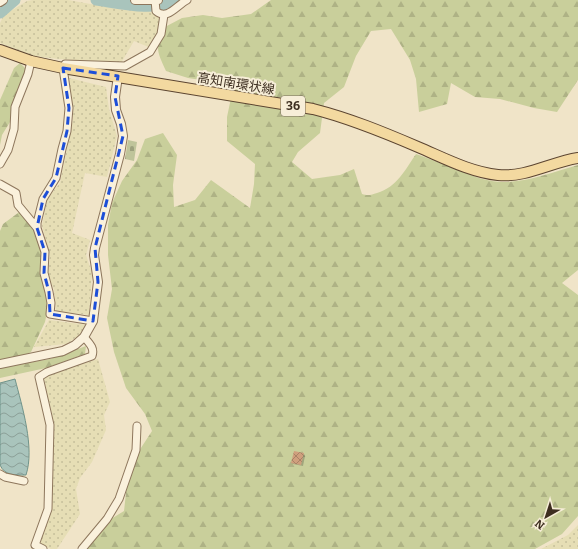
<svg xmlns="http://www.w3.org/2000/svg" width="578" height="549" viewBox="0 0 578 549" font-family="Bitter,'Noto Sans JP',serif">
<style>
.farmland{fill:url(#farmland-dots)}
.forest{fill:url(#forest-firs)}
.cemetery{fill:url(#cemetery-stones)}
.water{fill:url(#water-waves);stroke:#6f938a}
.shadow{fill:#0003}
.lines{fill:none;stroke-linecap:round;stroke-linejoin:round}
.river{stroke:#a9c4bc;stroke-width:11}
.building{fill:url(#building-cross-hatch)}
.minor-casing{stroke:#8d765c;stroke-width:9}
.tertiary-casing{stroke:#8d765c;stroke-width:10}
.primary-casing{stroke:#5b4430;stroke-width:12}
.minor{stroke:#faf1dc;stroke-width:7}
.tertiary{stroke:#faf1dc;stroke-width:8}
.primary{stroke:#f3d9a0;stroke-width:10}
.marked{fill:none;stroke:#1d4ed8;stroke-width:3;stroke-dasharray:8 5;stroke-linejoin:round}
.labels{text-anchor:middle;stroke-width:4;stroke-linejoin:round;paint-order:stroke}
.shield{fill:#f7eed8;stroke:#756857;stroke-width:1}
.shield-label{font-size:12px;font-weight:bold;fill:#3d2e20}
.street-label{font-size:13px;fill:#3d2e20;stroke:#f7eed8}
</style>
<defs>
<pattern id="farmland-dots" width="8" height="8" patternUnits="userSpaceOnUse"><rect width="8" height="8" fill="#e6deb5"/><path d="M2 2h.1M6 6h.1" fill="none" stroke="#c6bf9b" stroke-width="1.8" stroke-linecap="round"/></pattern>
<pattern id="forest-firs" width="22" height="20" patternUnits="userSpaceOnUse"><rect width="22" height="20" fill="#c9cf9b"/><path d="M5 1l3.5 6h-7zM16 11l3.5 6h-7z" fill="#aeb285"/></pattern>
<pattern id="cemetery-stones" width="16" height="16" patternUnits="userSpaceOnUse"><rect width="16" height="16" fill="#bfc49a"/><path d="M2 7V4a2 2 0 0 1 4 0v3zM10 15v-3a2 2 0 0 1 4 0v3z" fill="#9ca07d"/></pattern>
<pattern id="water-waves" width="16" height="10" patternUnits="userSpaceOnUse"><rect width="16" height="10" fill="#a9c4bc"/><path d="M0 5q4-4 8 0t8 0" fill="none" stroke="#8ba098"/></pattern>
<pattern id="building-cross-hatch" width="8" height="8" patternUnits="userSpaceOnUse"><rect width="8" height="8" fill="#cf9f7d"/><path d="M0 0l8 8M0 8l8-8" fill="none" stroke="#a98266"/></pattern>
</defs>
<rect width="100%" height="100%" fill="#f0e4c8"/>
<path class="farmland" d="M33,0H68L124,10L149,11L161,18L159,33L151,48L134,41L121,63L59,59L32,56L0,43V23L4,15L27,1Z
M69,78L106,87L109,109L117,136L107,177L85,173L72,233L90,240L86,255L92,273L89,315L56,311L54,289L48,277L50,255L42,226L47,199L60,183L73,119Z
M49,320L87,325L80,335L66,344L34,347Z
M98,359L110,402L104,415L106,430L92,462L80,478L76,489L80,514L57,549H51L39,543L52,511L54,424L44,378L50,374Z
M578,525V549H541L568,535Z"/>
<path class="forest" d="M271,0H578V80L557,112L534,108L500,99L475,97L451,83L447,104L419,112L416,79L410,60L391,29L371,31L356,56L344,87L324,103L320,133L298,152L292,162L312,179L340,175L354,169L362,194C368,196 371,195 377,193C397,187 405,170 416,154C427,158 439,162 450,167C467,173 482,181 500,182C525,183 554,172 578,165V270L562,283L578,295V516L562,534L535,549H86L111,519L124,511L127,484L137,454L152,431L145,414L126,388L114,352L107,318L112,289L108,255V225L112,203L122,181L137,160L145,139L163,133L177,155L173,185L174,207L195,200L211,180L250,208L254,184L255,164L227,141V117L231,98L214,82L188,78L166,71C157,51 155,49 163,28L182,18L203,15L222,18L251,14Z
M20,63L26,69L24,80L16,93L14,107L10,122L2,135L0,145V100L14,68Z
M22,210L33,223L41,245L42,276L49,303L45,322L31,352L23,356L0,360V231L3,224Z
M86,346L85,354L46,368L0,378V368L50,359Z"/>
<path class="cemetery" d="M128,140L137,142L134,161L125,159Z"/>
<path class="water" d="M15,379C22,406 35,448 26,475C15,475 5,476 0,465V383Z"/>
<path class="shadow" d="M304,454L305,456L303,466L293,464L292,463Z"/>
<g class="lines">
<path class="river" d="M96,0C123,4 153,12 178,0
M0,13L15,0"/>
</g>
<path class="building" d="M294,451L304,453L301,465L291,463Z"/>
<g class="lines">
<g class="minor-casing">
<path id="minor" d="M155,0L156,11C167,21 177,5 187,0
M0,164L8,150L14,129L15,107L28,74L31,61
M0,184L16,193L18,205L37,228
M93,321L50,314L51,303L49,292L44,273L45,252L37,228V223L43,199L56,178L62,149L67,131L69,108L63,68L65,64L125,66L150,52L161,34L164,15
M0,474L5,477L24,481
M43,549L35,545L48,509L50,425L39,377L47,372L92,356C95,348 89,343 84,337
M82,549L107,519L119,499L136,450L137,426"/>
</g>
<g class="tertiary-casing">
<path id="tertiary" d="M135,0H158
M0,2L3,0
M0,364L63,351L75,345L84,337L93,321L98,282L94,255L95,248L120,154L123,136L121,124L116,110L115,97L118,76"/>
</g>
<g class="primary-casing">
<path id="primary" d="M0,50L31,61L63,68L313,109C349,118 383,132 418,147C444,158 470,172 498,175C525,178 552,162 578,158"/>
</g>
<use href="#minor" class="minor"/>
<use href="#tertiary" class="tertiary"/>
<use href="#primary" class="primary"/>
</g>
<path class="marked" d="M63,68L118,76L115,97L123,136L95,248L98,282L93,321L50,314L49,292L44,273L45,252L37,228L43,199L56,178L67,131L69,108Z"/>
<g class="labels">
<rect class="shield" x="281" y="96" width="24" height="20" rx="3"/>
<g class="shield-label">
<text x="293" y="110">36</text>
</g>
<g class="street-label">
<text transform="translate(236 83) rotate(9)" y="5">高知南環状線</text>
</g>
</g>
<g transform="translate(546 517) rotate(219)" stroke="#f7eed8" stroke-width="3" paint-order="stroke">
<path d="M0-3L7 15L0 10L-7 15Z" fill="#3d2e20"/>
<text y="-6" font-size="11" font-weight="bold" text-anchor="middle" fill="#3d2e20">N</text>
</g>
</svg>
